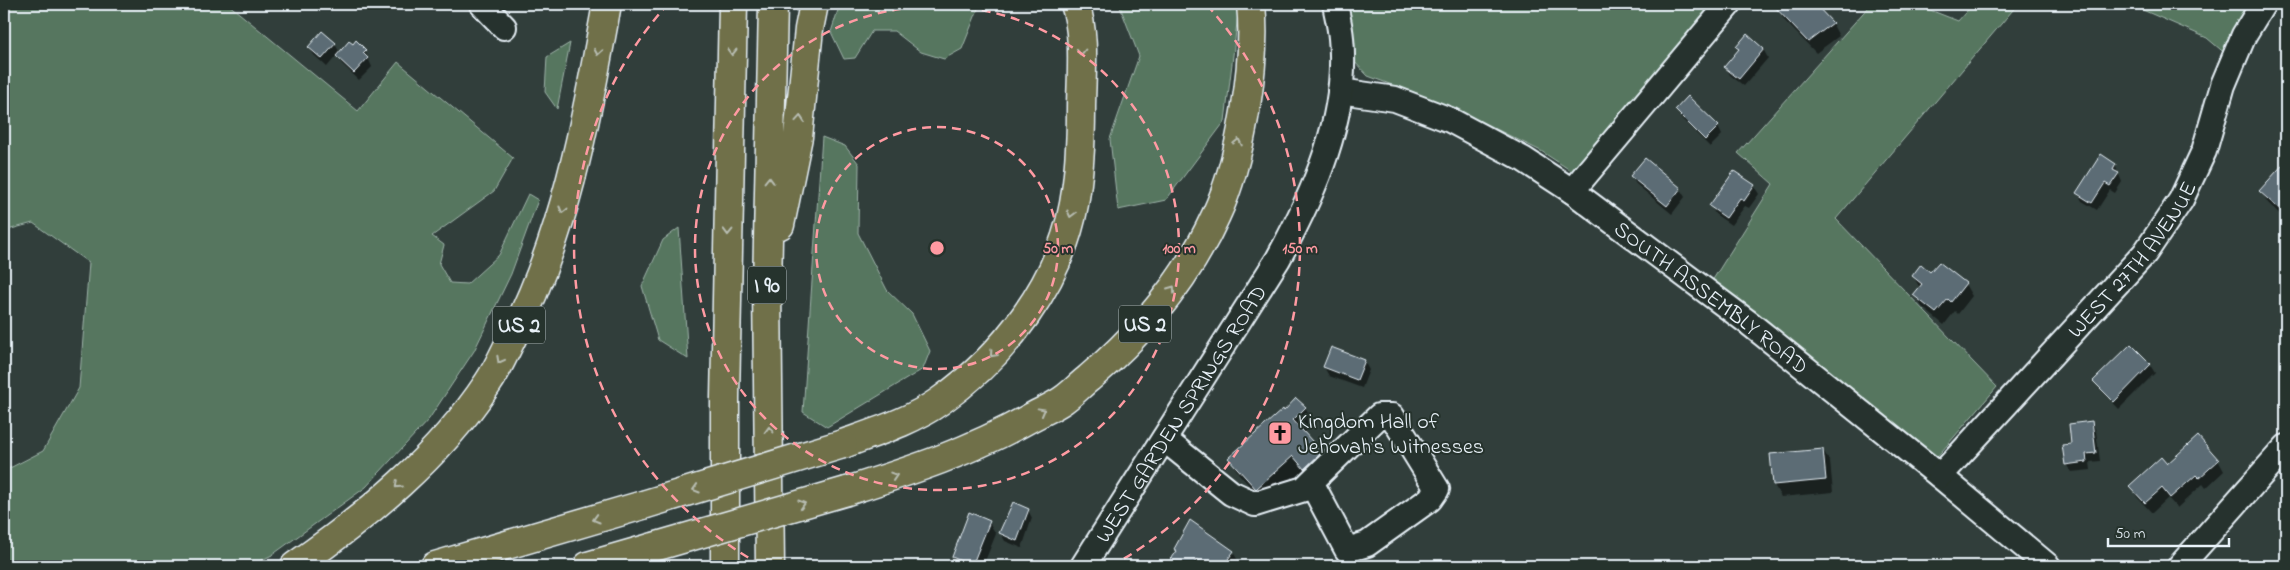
<svg xmlns="http://www.w3.org/2000/svg" width="2290" height="570" viewBox="0 0 2290 570" font-family="'Indie Flower',sans-serif">
<style>
.green{fill:#56765e;stroke:#9fb4ab}
.shadow{fill:#0007}
.building{fill:#5c6c74;stroke:#e8f1f8}
.lines{fill:none;stroke-linecap:round;stroke-linejoin:round}
.minor-casing{stroke:#e8f1f8;stroke-width:28}
.highway-casing{stroke:#e8f1f8;stroke-width:31}
.minor{stroke:#26332d;stroke-width:24}
.highway{stroke:#6f704a;stroke-width:28}
.highway-bridge-casing{stroke:#e8f1f8;stroke-width:31;stroke-linecap:butt}
.highway-bridge{stroke:#6f704a;stroke-width:28}
.oneway{stroke:#b8bdb2}
.ring{fill:none;stroke:#ff9aa2;stroke-width:2.5;stroke-dasharray:9 6}
.labels{text-anchor:middle;stroke-width:4;stroke-linejoin:round;paint-order:stroke}
.shield{fill:#26332d;stroke:#aeb8bb;stroke-width:1}
.shield-label{font-size:21px;font-weight:bold;fill:#e8f1f8}
.street-label{font-size:22px;fill:#e8f1f8;stroke:#26332d}
.poi-label{font-size:22px;fill:#e8f1f8;stroke:#26332d;text-anchor:start}
.centre{fill:#ff9aa2;stroke:#26332d;stroke-width:2.5}
.ring-label{font-size:15px;text-anchor:middle;font-weight:bold;fill:#ff9aa2;stroke:#26332d;stroke-width:4;stroke-linejoin:round;paint-order:stroke}
</style>
<rect width="100%" height="100%" fill="#313e3b"/>
<filter id="ink" filterUnits="userSpaceOnUse"><feTurbulence type="fractalNoise" baseFrequency=".02" numOctaves="2"/><feDisplacementMap in="SourceGraphic" scale="10" xChannelSelector="R" yChannelSelector="G"/><feConvolveMatrix kernelMatrix="1 2 1 2 8 2 1 2 1" color-interpolation-filters="sRGB"/></filter>
<g filter="url(#ink)">
<path class="green" d="M4,4H40L42,6L44,4H228L358,111L398,62L513,158L494,191L432,236L444,245L439,264L450,283L467,284L499,255L528,194L538,200L511,274L474,351L429,419L366,487L272,555L250,566H4V471L43,451L79,388L89,263L33,223L4,231Z
M840,4H980L962,49L944,59L921,52L894,31H872L855,58L844,59L831,32Z
M1119,4H1237L1239,6L1225,121L1166,200L1118,210L1110,139L1139,56Z
M1335,4H1714L1669,55L1573,172L1541,151L1449,106L1368,76L1350,57Z
M1871,4H1915L1958,21L1973,4H2018L1836,219L1997,387L1936,458L1712,281L1773,184L1738,153Z
M2129,4H2263L2234,61L2207,38Z
M570,43L557,109L545,92L547,57Z
M822,137L845,146L859,164L858,233L887,290L912,314L930,351L923,369L827,427L803,412Z
M679,228L688,359L658,340L642,286L663,240Z"/>
<path class="shadow" d="M1781,4H1817L1815,5L1832,23L1839,36L1816,53L1784,20L1777,7Z
M335,44L340,53L365,51L372,67L359,80L342,64L337,55L327,67L314,55L309,47Z
M1738,47L1763,49L1768,58L1744,86L1730,75L1726,67L1740,51Z
M1676,110L1718,127L1722,135L1710,147L1681,118Z
M1645,160L1680,189L1685,197L1672,214L1636,184L1631,176Z
M2286,163V220L2268,203L2261,191Z
M2115,165L2122,182L2115,193L2110,190L2097,210L2082,201L2078,193Z
M1754,186L1759,194L1749,208L1745,206L1731,225L1715,214L1711,206Z
M1931,274L1965,284L1972,296L1958,314L1955,311L1944,325L1922,307L1915,295L1920,288L1913,276Z
M2131,346L2150,365L2155,373L2119,409L2100,389L2095,381Z
M1364,361L1369,370L1362,388L1329,376L1324,367Z
M1305,407L1314,423L1303,434L1321,453L1330,469L1314,484L1302,471L1266,504L1239,474L1230,459Z
M2092,422L2096,431L2100,461L2090,462L2091,470L2071,472L2066,464L2073,445Z
M1823,450L1830,462L1833,492L1781,497L1774,485Z
M2218,460L2224,471L2206,488L2203,484L2177,508L2168,498L2152,513L2137,497L2131,486L2167,466Z
M1028,510L1032,518L1022,548L1005,541L1000,532Z
M989,522L996,534L983,566H956L953,557Z
M1175,549L1233,552L1240,564L1239,566H1169L1177,552Z"/>
<path class="building" d="M1772,4H1815L1833,23L1808,42Z
M322,31L336,43L322,59L308,47Z
M1747,34L1764,49L1739,79L1724,67L1739,49L1736,47Z
M356,40L366,50L363,53L368,58L354,73L336,56L349,41L353,44Z
M1688,96L1719,126L1705,140L1675,110Z
M2101,154L2116,164L2113,170L2119,173L2110,186L2105,183L2092,203L2076,193Z
M1645,158L1681,188L1667,206L1630,176Z
M2286,161V215L2259,191Z
M1734,171L1755,185L1744,201L1740,198L1726,218L1709,206Z
M1939,262L1966,283L1951,302L1948,299L1936,313L1913,295L1922,284L1912,276L1921,264L1930,272Z
M2131,344L2151,364L2114,402L2093,381Z
M1331,347L1365,360L1357,380L1323,367Z
M1296,398L1306,407L1293,420L1322,452L1304,469L1293,456L1256,489L1228,458L1283,409L1284,411Z
M2092,421L2096,453L2086,454L2087,462L2065,465L2062,445L2071,444L2069,424Z
M2198,436L2219,460L2199,478L2196,475L2170,498L2162,488L2145,503L2129,486L2161,457L2167,464Z
M1823,449L1826,480L1773,485L1770,454Z
M1013,502L1029,509L1017,541L999,533Z
M969,512L990,521L972,566L952,557Z
M1190,520L1234,551L1223,566H1208L1197,559L1192,566H1166L1177,551L1174,549Z"/>
<g class="lines">
<g class="minor-casing">
<g id="minor">
<path d="M482,4L504,27"/>
<path id="s1" d="M1340,91L1395,99L1450,120L1523,159L1572,191L1749,323L1940,476L2048,566"/>
<path d="M1572,191L1729,4"/>
<path d="M1164,439L1231,493L1255,504L1304,489L1311,482L1379,416H1392L1437,489L1430,499L1367,544L1347,550L1311,482"/>
<path id="s2" d="M1940,476L2145,253L2181,200L2204,151L2223,85L2244,35L2263,4"/>
<path id="s3" d="M1083,566L1278,259C1314,193 1349,116 1341,38C1340,26 1337,15 1335,4"/>
<path d="M2180,566L2286,447"/>
</g>
</g>
<g class="highway-casing">
<path id="highway" d="M780,225L798,137L809,29L814,4
M843,444C876,432 912,421 940,401C1004,356 1060,283 1074,204C1079,175 1081,139 1081,110C1081,76 1086,36 1075,4
M847,491C913,470 969,452 1030,418C1041,412 1053,407 1063,400C1072,394 1080,385 1089,378C1142,333 1187,279 1216,215C1241,162 1257,62 1251,4
M295,566C367,516 439,457 488,383C497,370 504,354 511,340C566,235 586,119 607,4
M435,566L643,505
M588,566L654,547
M725,566V398L733,4
M770,566L767,287L773,4"/>
</g>
<use href="#minor" class="minor"/>
<use href="#highway" class="highway"/>
<g class="highway-bridge-casing">
<path id="highway-bridge" d="M643,505L843,444
M654,547L847,491"/>
</g>
<use href="#highway-bridge" class="highway-bridge"/>
</g>
<defs><path id="oneway-chevron" d="M-2-3.5L2.5 0L-2 3.5" fill="none" stroke-width="1.6" stroke-linecap="round" stroke-linejoin="round" transform="scale(1.25)"/></defs>
<g class="oneway">
<use href="#oneway-chevron" transform="translate(598 52) rotate(100)"/>
<use href="#oneway-chevron" transform="translate(732 52) rotate(91)"/>
<use href="#oneway-chevron" transform="translate(1081 52) rotate(90)"/>
<use href="#oneway-chevron" transform="translate(800 119) rotate(-85)"/>
<use href="#oneway-chevron" transform="translate(1238 142) rotate(-78)"/>
<use href="#oneway-chevron" transform="translate(769 180) rotate(-89)"/>
<use href="#oneway-chevron" transform="translate(563 210) rotate(104)"/>
<use href="#oneway-chevron" transform="translate(1071 214) rotate(105)"/>
<use href="#oneway-chevron" transform="translate(728 232) rotate(91)"/>
<use href="#oneway-chevron" transform="translate(1172 289) rotate(-54)"/>
<use href="#oneway-chevron" transform="translate(993 354) rotate(132)"/>
<use href="#oneway-chevron" transform="translate(500 360) rotate(118)"/>
<use href="#oneway-chevron" transform="translate(1042 411) rotate(-29)"/>
<use href="#oneway-chevron" transform="translate(769 430) rotate(-91)"/>
<use href="#oneway-chevron" transform="translate(894 476) rotate(-18)"/>
<use href="#oneway-chevron" transform="translate(398 485) rotate(136)"/>
<use href="#oneway-chevron" transform="translate(696 489) rotate(163)"/>
<use href="#oneway-chevron" transform="translate(802 504) rotate(-16)"/>
<use href="#oneway-chevron" transform="translate(596 519) rotate(164)"/>
</g>
</g>
<g class="ring">
<circle cx="937" cy="248" r="121"/>
<circle cx="937" cy="248" r="242"/>
<path d="M761 565A363 363 0 0 1 667 5M1207 5A363 363 0 0 1 1113 565"/>
</g>
<defs>
<g id="church-square" transform="scale(1.25)"><rect x="-9" y="-9" width="18" height="18" rx="4" fill="#ff9aa2" stroke="#26332d"/><path d="M-1.2-6h2.4v3.5h3.3v2.4h-3.3V6h-2.4V-.1h-3.3v-2.4h3.3Z" fill="#111"/></g>
</defs>
<g fill-rule="evenodd">
<use href="#church-square" x="1280" y="433"/>
</g>
<g class="labels">
<g class="shield">
<rect x="748" y="266.5" width="38" height="37" rx="4"/>
<rect x="1119" y="305.5" width="52" height="37" rx="4"/>
<rect x="493" y="306.5" width="52" height="37" rx="4"/>
</g>
<g class="shield-label">
<text x="767" y="292">I 90</text>
<text x="1145" y="331">US 2</text>
<text x="519" y="332">US 2</text>
</g>
<g class="street-label">
<text dy="8" stroke="none"><textPath href="#s2" startOffset="290">WEST 27TH AVENUE</textPath></text>
<text dy="8" stroke="none"><textPath href="#s1" startOffset="431">SOUTH ASSEMBLY ROAD</textPath></text>
<text dy="8" stroke="none"><textPath href="#s3" startOffset="181">WEST GARDEN SPRINGS ROAD</textPath></text>
</g>
<g class="poi-label">
<text x="1298" y="428">Kingdom Hall of<tspan x="1298" dy="25">Jehovah's Witnesses</tspan></text>
</g>
</g>
<circle cx="937" cy="248" r="8" class="centre"/>
<g class="ring-label">
<text x="1058" y="253">50 m</text>
<text x="1179" y="253">100 m</text>
<text x="1300" y="253">150 m</text>
</g>
<rect width="2290" height="570" fill="none" stroke="#26332d" stroke-width="20"/>
<rect x="10" y="10" width="2270" height="550" fill="none" stroke="#e8f1f8" stroke-width="2" filter="url(#ink)"/>
<path d="M2108 538v8h121v-8" fill="none" stroke="#e8f1f8" stroke-width="2.5"/>
<text x="2115" y="538" font-size="15" fill="#e8f1f8" stroke="#26332d" stroke-width="4" paint-order="stroke">50 m</text>
</svg>
